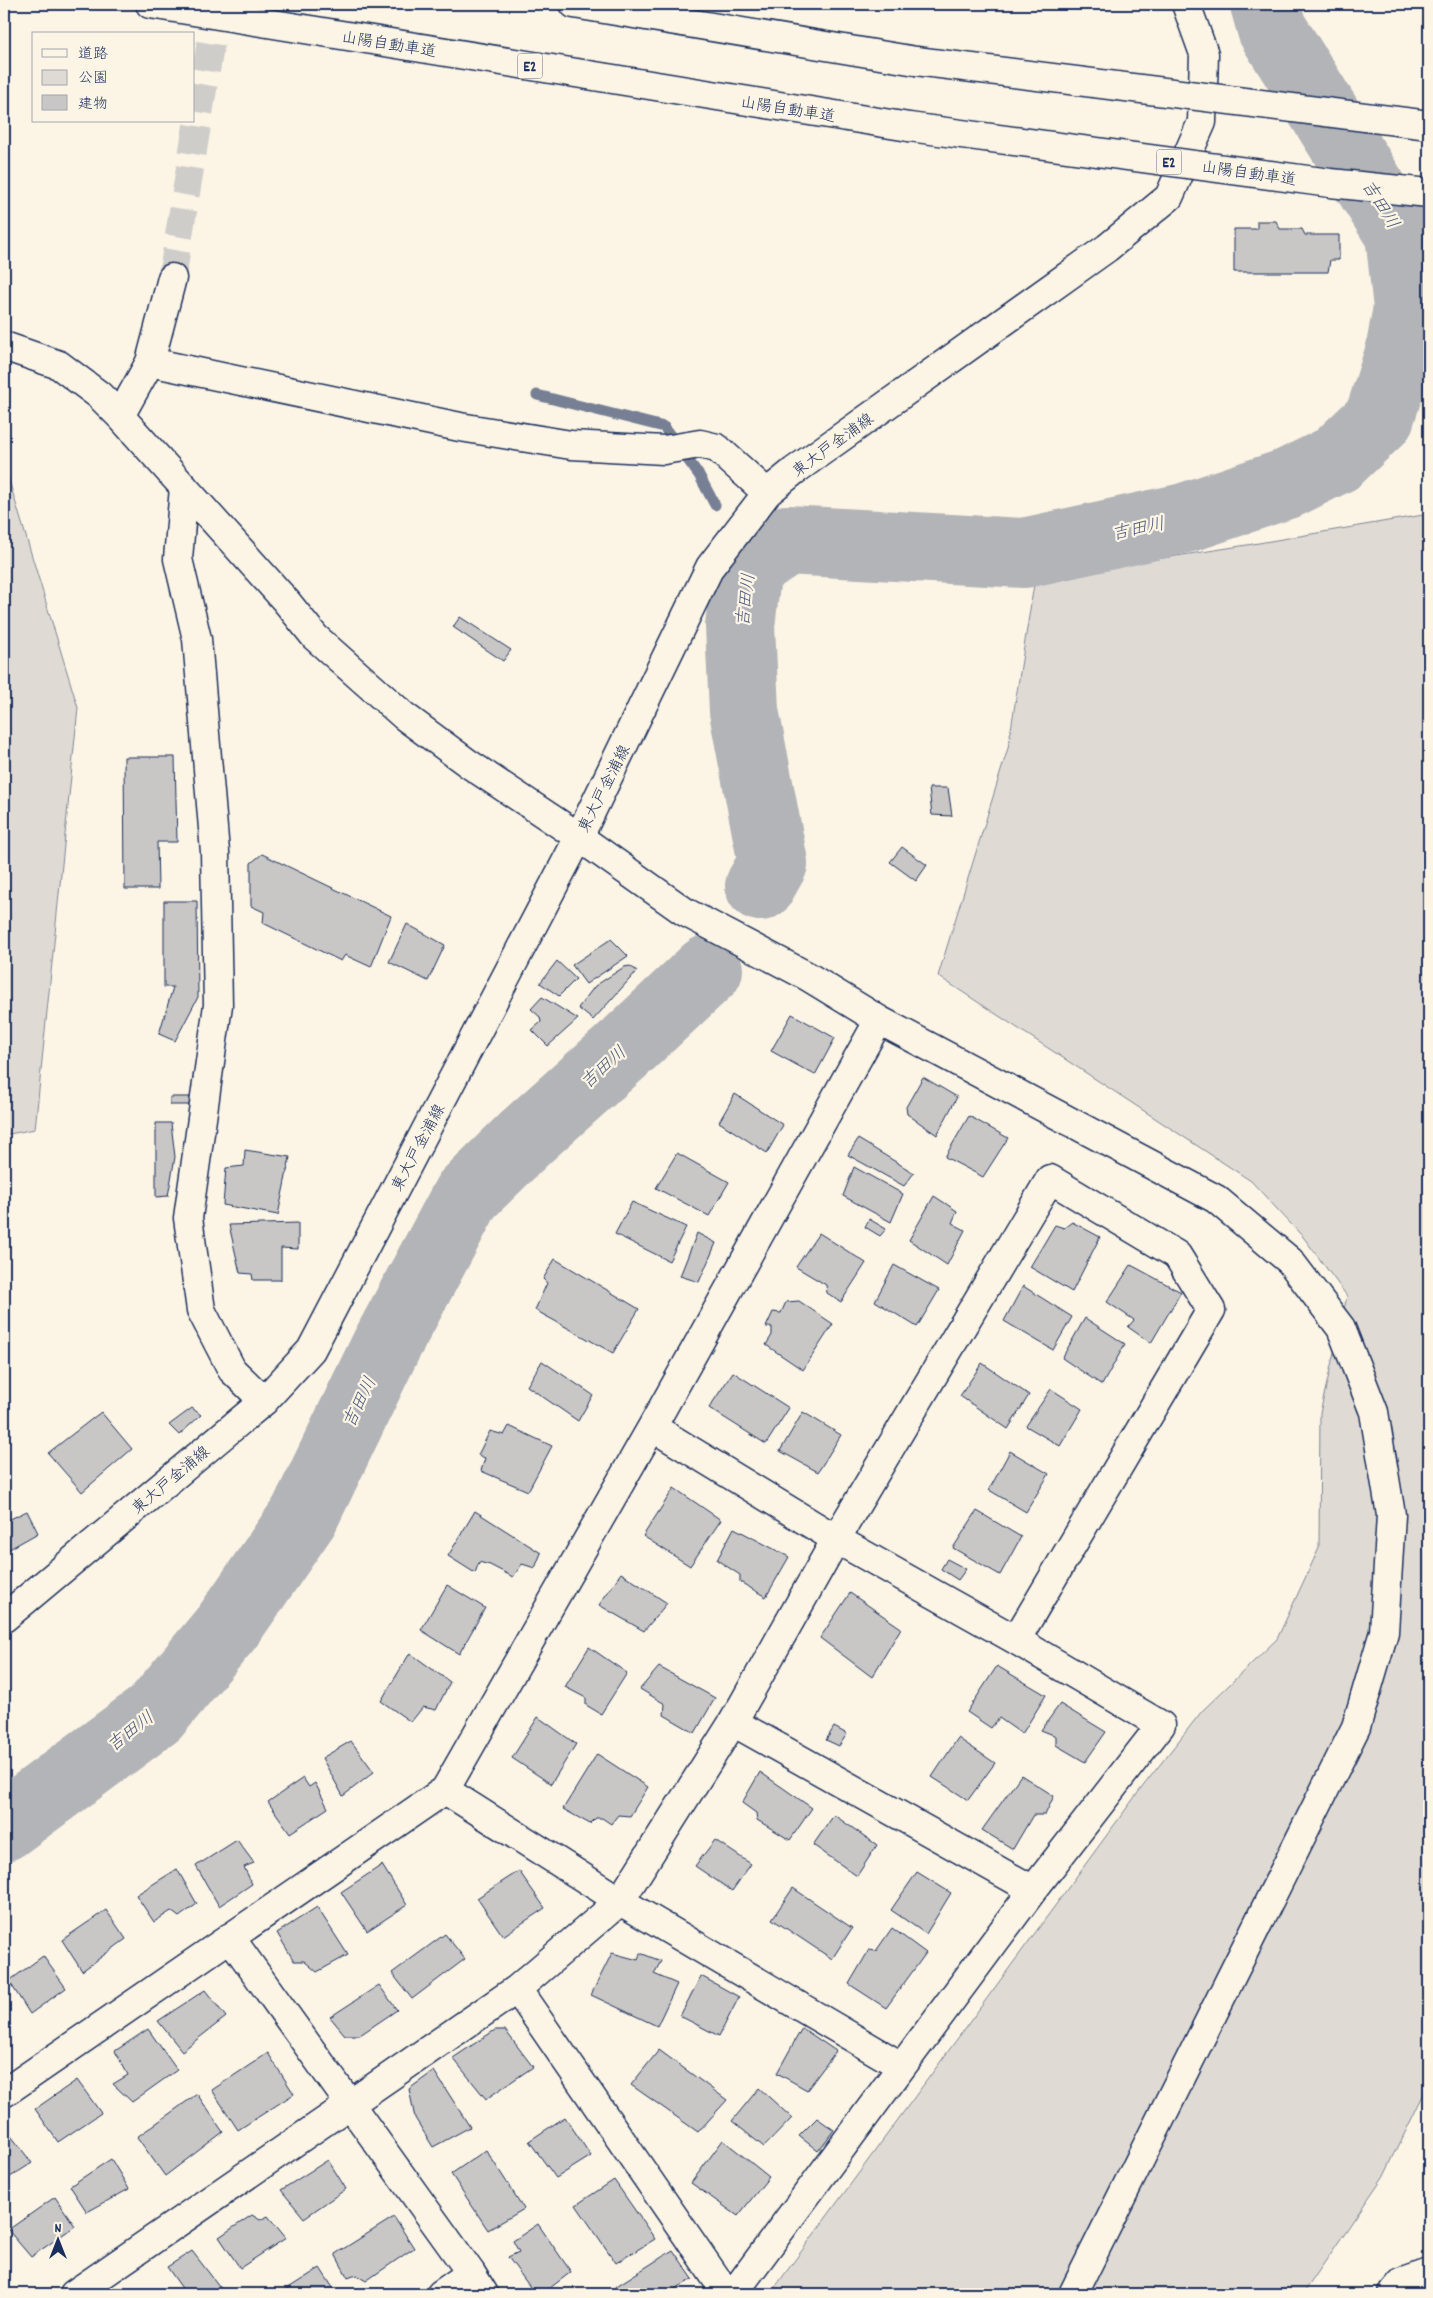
<svg xmlns="http://www.w3.org/2000/svg" width="1433" height="2298" viewBox="0 0 1433 2298" font-family="Dekko,'Klee One',sans-serif">
<style>
.green{fill:#dfdbd4;stroke:#7d8599}
.lines{fill:none;stroke-linecap:round;stroke-linejoin:round}
.stream{stroke:#767f94;stroke-width:11}
.river{stroke:#b2b4b8;stroke-width:70}
.building{fill:#c8c7c6;stroke:#1b2f5e}
.minor-tunnel{stroke:#cfcdca;stroke-width:28;stroke-dasharray:28 14;stroke-linecap:butt}
.minor-casing{stroke:#1b2f5e;stroke-width:31}
.major-casing{stroke:#1b2f5e;stroke-width:31}
.highway-casing{stroke:#1b2f5e;stroke-width:31}
.minor{stroke:#fcf5e5;stroke-width:28}
.major{stroke:#fcf5e5;stroke-width:28}
.highway{stroke:#fcf5e5;stroke-width:28}
.highway-bridge-casing{stroke:#1b2f5e;stroke-width:31;stroke-linecap:butt}
.highway-bridge{stroke:#fcf5e5;stroke-width:28}
.labels{text-anchor:middle;stroke-width:4.5;stroke-linejoin:round;paint-order:stroke}
.shield{fill:#fcf5e5;stroke:#5e6a86;stroke-width:1}
.shield-label{font-size:15px;font-weight:bold;fill:#1b2f5e}
.street-label{font-size:16px;fill:#1b2f5e;stroke:#fcf5e5}
.water-label{font-size:18px;font-style:italic;fill:#485779;stroke:#fcf5e5}
</style>
<rect width="100%" height="100%" fill="#fcf5e5"/>
<filter id="ink" filterUnits="userSpaceOnUse"><feTurbulence type="fractalNoise" baseFrequency=".02" numOctaves="2"/><feDisplacementMap in="SourceGraphic" scale="10" xChannelSelector="R" yChannelSelector="G"/><feConvolveMatrix kernelMatrix="1 2 1 2 8 2 1 2 1" color-interpolation-filters="sRGB"/></filter>
<g filter="url(#ink)">
<path class="green" d="M4,464L78,708L35,1129L4,1135Z
M1429,514V2083L1385,2174L1303,2294H770L1137,1794L1202,1711L1277,1639L1319,1548L1320,1413L1347,1296L1304,1238L1251,1181L938,976L1008,748L1035,578L1247,545Z"/>
<g class="lines">
<path class="stream" d="M537,395L664,427L699,475L715,505
M743,559L747,567"/>
<path class="river" d="M760,886L773,863L744,711L740,626L747,567L787,540L1024,553L1185,518L1289,483L1337,459L1379,419L1400,353L1408,308L1400,234L1272,29L1265,4
M4,1826L155,1714L228,1626L304,1516L386,1346L467,1195L525,1138L621,1052L708,970"/>
</g>
<path class="building" d="M1257,221H1276L1280,229H1302L1305,235H1339V260H1330L1328,272H1234V229H1257Z
M460,617L511,650L503,661L453,627Z
M124,757H175L177,842H157L158,889H125Z
M929,788H948L952,816L932,815Z
M902,847L927,865L916,881L890,862Z
M262,854L391,916L371,967L345,955L341,961L263,923L264,912L251,906V863Z
M164,901H197L198,997L175,1041L159,1034L173,987H164Z
M407,924L445,945L428,981L389,962Z
M611,939L628,956L586,984L572,965Z
M557,961L576,979L559,996L540,983Z
M630,966L637,971L593,1020L578,1008L595,986L624,967Z
M542,997L578,1019L548,1046L532,1030L541,1022L540,1017L531,1009Z
M792,1014L835,1038L815,1075L771,1051Z
M923,1077L957,1097L937,1135L907,1114L906,1107Z
M735,1094L783,1125L767,1153L719,1122Z
M170,1097H190V1105H170Z
M969,1116L1008,1138L983,1177L945,1157Z
M156,1123H171L175,1157L168,1196L156,1197Z
M858,1139L914,1173L904,1186L848,1155Z
M245,1150L290,1157L278,1215L223,1205L226,1168L244,1166Z
M677,1153L729,1182L709,1216L656,1188Z
M854,1167L903,1194L891,1222L843,1196Z
M934,1196L957,1211L952,1223L965,1230L947,1265L909,1240Z
M632,1202L686,1227L669,1261L615,1234Z
M869,1219L886,1229L880,1236L865,1227Z
M1072,1222L1100,1237L1072,1292L1030,1267L1055,1225L1064,1228Z
M298,1223V1249L281,1248V1280H253L252,1274L240,1273L229,1225Z
M697,1233L716,1243L699,1282L680,1276Z
M819,1233L866,1263L841,1302L827,1293L826,1285L796,1267Z
M555,1259L639,1309L613,1353L535,1310L547,1283L543,1279Z
M894,1265L939,1290L917,1327L875,1301Z
M1131,1265L1181,1292L1151,1343L1128,1327L1134,1320L1107,1302Z
M1023,1286L1072,1317L1053,1350L1004,1321Z
M799,1301L833,1324L803,1370L766,1345L772,1335V1327H766L773,1312L781,1313L786,1302Z
M1085,1318L1125,1344L1102,1385L1062,1358Z
M542,1361L593,1395L578,1421L527,1386Z
M982,1363L1029,1395L1008,1429L960,1396Z
M733,1372L789,1408L766,1444L709,1408Z
M1051,1389L1082,1409L1060,1446L1026,1426Z
M192,1408L201,1415L179,1435L169,1425Z
M101,1412L132,1449L82,1492L48,1453Z
M803,1412L841,1435L818,1472L780,1451Z
M509,1426L552,1446L528,1491L481,1471L485,1458L478,1455L490,1431L504,1435Z
M1010,1451L1049,1474L1026,1512L989,1490Z
M674,1488L721,1520L690,1566L643,1536Z
M27,1511L38,1533L4,1552V1522Z
M475,1511L541,1553L535,1568L522,1564L513,1577L490,1565L479,1562L475,1573L448,1556Z
M977,1511L1021,1537L1000,1575L953,1548Z
M734,1528L789,1557L766,1597L740,1582V1575L717,1560Z
M947,1559L966,1569L958,1580L941,1569Z
M621,1573L667,1603L644,1631L599,1605Z
M447,1585L485,1608L459,1654L421,1630Z
M850,1593L901,1628L872,1677L820,1638Z
M589,1647L627,1673L601,1714L586,1705V1698L565,1687Z
M410,1653L450,1682L436,1710L423,1707L411,1722L381,1701Z
M997,1666L1046,1695L1022,1734L999,1718L991,1728L967,1712Z
M659,1667L715,1698L695,1733L664,1715L665,1704L640,1689Z
M1060,1704L1106,1732L1085,1762L1056,1745V1736L1041,1730Z
M538,1717L576,1744L551,1784L512,1758Z
M834,1727L847,1734L839,1746L826,1740Z
M958,1738L995,1763L968,1800L932,1777Z
M351,1741L374,1772L343,1796L322,1758Z
M597,1754L648,1787L630,1816L618,1815L611,1824L602,1818H596L590,1824L563,1809Z
M760,1772L812,1808L790,1840L757,1820L756,1813L742,1803Z
M1021,1775L1054,1796L1045,1815H1033L1013,1849L982,1830Z
M303,1778L309,1787L315,1783L328,1808L290,1833L268,1802Z
M834,1815L877,1845L857,1876L813,1845Z
M237,1840L254,1863L244,1867L252,1884L219,1906L196,1866Z
M715,1840L751,1864L732,1891L695,1866Z
M382,1865L407,1905L367,1931L341,1892Z
M177,1869L197,1904L179,1917L171,1911L154,1922L136,1895Z
M519,1871L545,1908L503,1936L477,1898Z
M917,1872L951,1893L926,1934L891,1910Z
M793,1888L852,1928L832,1959L772,1919Z
M317,1907L348,1955L317,1972L304,1961H294L277,1933Z
M106,1910L126,1939L82,1971L62,1940Z
M892,1928L926,1953L886,2008L849,1984L869,1950L876,1951Z
M445,1934L465,1959L412,1999L392,1973Z
M612,1953L638,1960L640,1953L661,1961L654,1974L677,1984L657,2026L591,1995Z
M43,1956L66,1988L30,2014L9,1981Z
M701,1976L739,1997L719,2036L680,2016Z
M379,1985L397,2010L360,2035H345L330,2017Z
M205,1990L226,2017L182,2051L158,2021Z
M802,2028L836,2051L807,2090L777,2073Z
M148,2029L177,2070L132,2102L113,2084L128,2075L115,2051Z
M495,2030H505L533,2067L486,2099L453,2058Z
M659,2050L727,2100L698,2132L631,2085Z
M268,2053L294,2094L238,2130L212,2090Z
M434,2071L470,2127L433,2147L415,2118L409,2089Z
M77,2080L101,2113L58,2142L35,2109Z
M759,2088L792,2118L764,2147L732,2121Z
M197,2094L223,2132L165,2176L137,2137Z
M565,2117L591,2156L556,2178L529,2141Z
M817,2118L834,2130L818,2151L799,2136Z
M8,2132L32,2163L4,2181V2134Z
M723,2140L769,2177L738,2216L691,2183Z
M486,2150L524,2209L488,2230L451,2174Z
M111,2159L129,2189L87,2212L70,2186Z
M328,2160L346,2189L304,2218L281,2190Z
M614,2180L655,2239L616,2263L576,2205Z
M55,2197L75,2226L31,2257L8,2230Z
M252,2215L260,2220L268,2216L286,2238L240,2268L219,2237Z
M394,2217L414,2248L366,2281L356,2275L348,2278L335,2254Z
M538,2224L571,2272L542,2294H535L508,2257L519,2252L513,2241Z
M673,2250L693,2279L666,2294H621L615,2287Z
M192,2251L223,2291L218,2294H186L167,2267Z
M320,2268L337,2294H279Z"/>
<g class="lines">
<path class="minor-tunnel" d="M172,278L217,4"/>
<g class="minor-casing">
<path id="minor" d="M4,346L59,365L99,395L120,416L286,601L315,637L404,716L469,764L579,837L685,912L807,976L879,1020L1216,1199L1290,1261L1341,1328L1374,1412L1391,1515L1384,1632L1356,1727L1073,2294
M150,362L460,427L571,445L664,450L700,444L717,448L767,493
M120,416L150,362L172,278
M184,487L178,559L197,639L215,852L218,1005L188,1218L201,1310L232,1370L264,1401
M652,1427L836,1539L1016,1640L1161,1725L1033,1890L733,2294
M733,1722L1033,1890
M445,1790L620,1901L901,2066
M230,1937L471,2273L484,2294
M517,1989L727,2294
M4,2093L445,1790L652,1427L879,1020
M74,2294L517,1989L620,1901L733,1722L836,1539L1050,1179L1177,1255L1211,1310L1016,1640
M441,2294L471,2273
M1392,2294L1401,2283L1429,2273"/>
</g>
<g class="major-casing">
<path id="major" d="M4,1618L264,1401L311,1350L579,837L710,567L767,493L794,471L1107,248L1169,197L1202,122L1204,54L1186,4"/>
</g>
<g class="highway-casing">
<path id="highway" d="M150,4L909,127
M574,4L916,61"/>
</g>
<use href="#minor" class="minor"/>
<use href="#major" class="major"/>
<use href="#highway" class="highway"/>
<g class="highway-bridge-casing">
<path id="highway-bridge" d="M916,61L1429,125
M909,127L1330,183L1429,193"/>
</g>
<use href="#highway-bridge" class="highway-bridge"/>
</g>
</g>
<g class="labels">
<g class="shield">
<rect x="517.5" y="53.5" width="25" height="25" rx="4"/>
<rect x="1156.5" y="149.5" width="25" height="25" rx="4"/>
</g>
<g class="shield-label">
<text x="530" y="71">E2</text>
<text x="1169" y="167">E2</text>
</g>
<g class="street-label">
<text transform="translate(389 43) rotate(9)" y="6">山陽自動車道</text>
<text transform="translate(788 108) rotate(9)" y="6">山陽自動車道</text>
<text transform="translate(1249 172) rotate(8)" y="6">山陽自動車道</text>
<text transform="translate(832 444) rotate(-36)" y="6">東大戸金浦線</text>
<text transform="translate(603 788) rotate(-63)" y="6">東大戸金浦線</text>
<text transform="translate(417 1147) rotate(-62)" y="6">東大戸金浦線</text>
<text transform="translate(170 1479) rotate(-40)" y="6">東大戸金浦線</text>
</g>
<g class="water-label">
<text transform="translate(1381 204) rotate(58)" y="6">吉田川</text>
<text transform="translate(1138 528) rotate(-12)" y="6">吉田川</text>
<text transform="translate(745 600) rotate(-83)" y="6">吉田川</text>
<text transform="translate(603 1067) rotate(-42)" y="6">吉田川</text>
<text transform="translate(359 1402) rotate(-64)" y="6">吉田川</text>
<text transform="translate(130 1731) rotate(-38)" y="6">吉田川</text>
</g>
</g>
<rect width="1433" height="2298" fill="none" stroke="#fcf5e5" stroke-width="20"/>
<rect x="10" y="10" width="1413" height="2278" fill="none" stroke="#1b2f5e" stroke-width="2" filter="url(#ink)"/>
<rect x="32" y="32" width="162" height="90" fill="#fcf5e5" stroke="#a2a6af"/>
<rect x="42" y="49" width="25" height="8" fill="#fcf5e5" stroke="#a2a6af"/>
<text x="78" y="58" font-size="15" fill="#1b2f5e">道路</text>
<rect x="42" y="70" width="25" height="15" fill="#dfdbd4" stroke="#a2a6af"/>
<text x="78" y="82" font-size="15" fill="#1b2f5e">公園</text>
<rect x="42" y="95" width="25" height="15" fill="#c8c7c6" stroke="#a2a6af"/>
<text x="78" y="108" font-size="15" fill="#1b2f5e">建物</text>
<g transform="translate(58 2240)" stroke="#fcf5e5" stroke-width="4" paint-order="stroke">
<path d="M0-4L9 19L0 12L-9 19Z" fill="#1b2f5e"/>
<text y="-8" font-size="14" font-weight="bold" text-anchor="middle" fill="#1b2f5e">N</text>
</g>
</svg>
